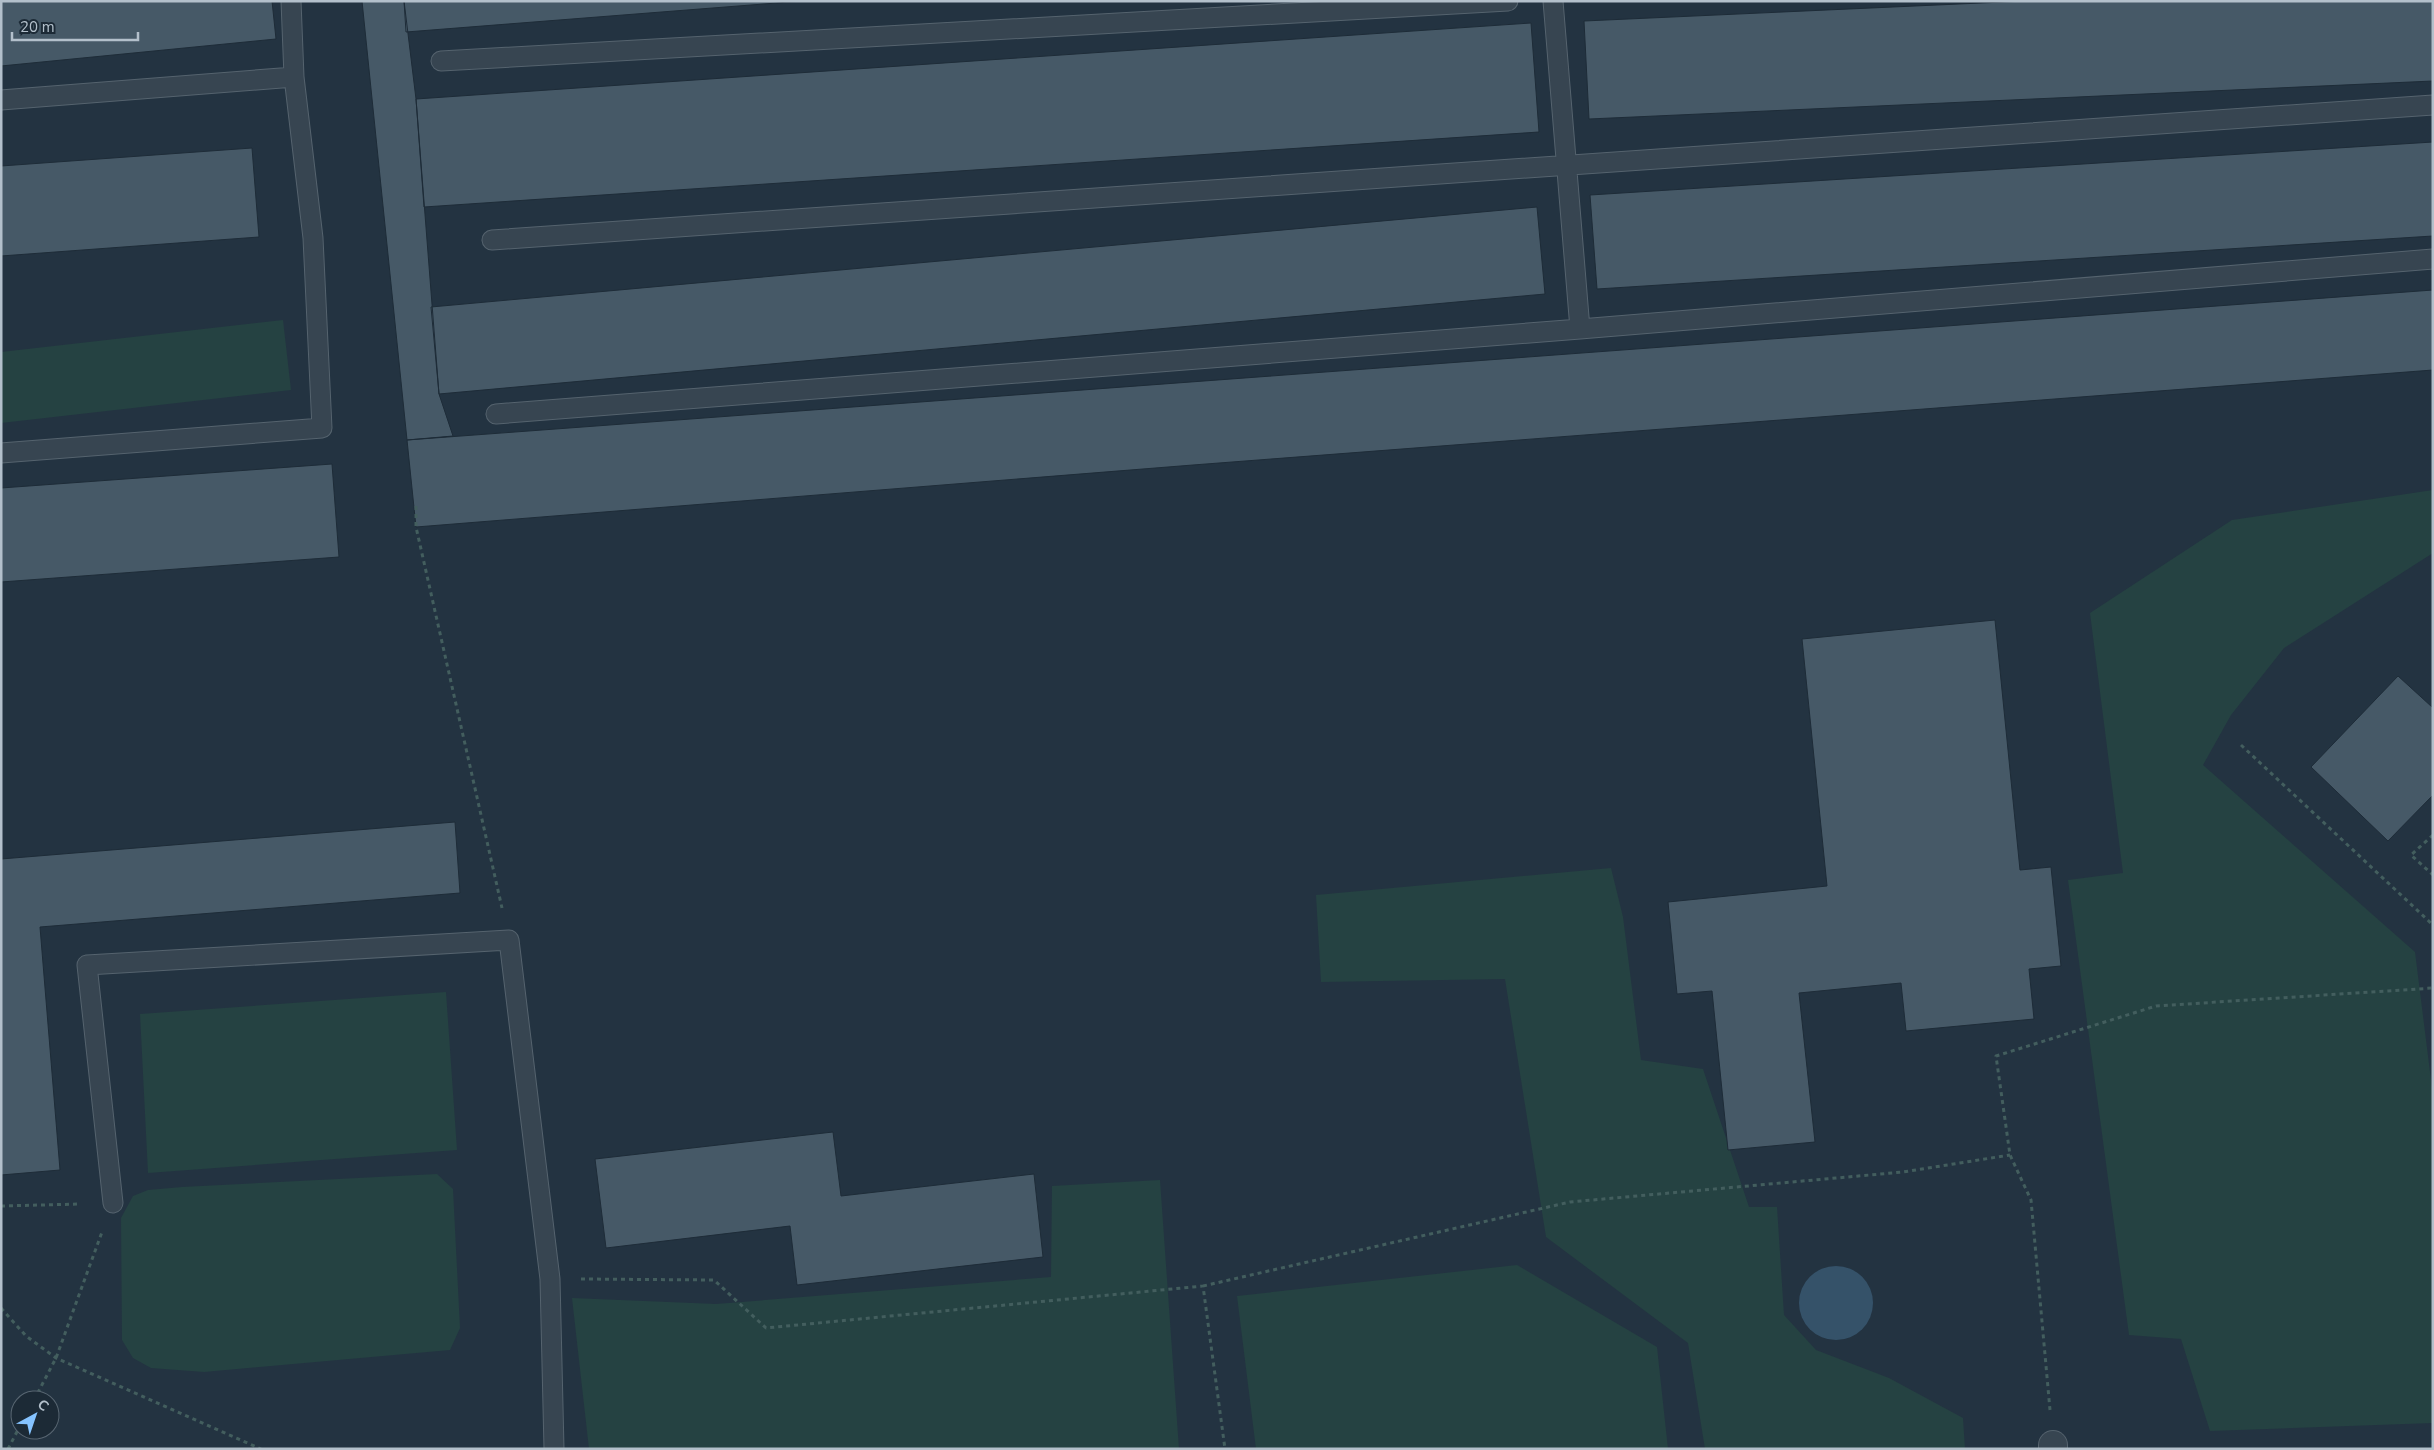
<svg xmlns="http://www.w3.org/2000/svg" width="2434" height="1450" viewBox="0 0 2434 1450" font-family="'Nunito Sans',sans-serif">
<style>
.green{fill:#254242}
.water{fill:#355269}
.building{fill:#465967;stroke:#1e2c38}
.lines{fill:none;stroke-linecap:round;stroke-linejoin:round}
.service-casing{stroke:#55636e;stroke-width:21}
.minor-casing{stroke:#55636e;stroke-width:30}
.path{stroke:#435e5e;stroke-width:3;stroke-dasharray:4 4;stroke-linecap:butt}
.service{stroke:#374551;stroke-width:19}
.minor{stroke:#374551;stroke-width:28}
</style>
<rect width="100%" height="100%" fill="#233341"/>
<path class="green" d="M283,320L291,390L1,423V352Z
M2433,490V553L2284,648L2231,715L2203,765L2415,952L2433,1096V1423L2210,1431L2181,1339L2129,1335L2068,880L2123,873L2090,613L2232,520Z
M1611,868L1623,917L1641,1060L1703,1069L1749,1207H1777L1784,1315L1816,1350L1889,1378L1963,1418L1965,1449H1705L1688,1343L1546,1237L1505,979L1321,982L1316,895Z
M446,992L457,1150L148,1173L140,1014Z
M437,1174L453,1189L460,1328L450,1350L204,1372L151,1368L133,1358L122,1340L121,1218L133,1196L148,1190L182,1187Z
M1160,1180L1179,1449H589L572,1298L716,1304L1051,1277L1052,1186Z
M1517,1265L1657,1347L1668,1449H1256L1237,1296Z"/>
<path class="water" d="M1799 1303a37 37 0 1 1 74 0a37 37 0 1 1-74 0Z"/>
<path class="building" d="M1,1H272L276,39L1,66Z
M362,1H404L416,99L439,394L453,436L407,440Z
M404,1H802L406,32Z
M2025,1H2433V81L1589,119L1584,21Z
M1531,23L1539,132L424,207L416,99Z
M2433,142V236L1597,289L1590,195Z
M252,148L259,237L1,256V166Z
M1537,207L1545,294L439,394L431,307Z
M2433,290V370L1193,465L416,527L407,440Z
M332,464L339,557L1,582V488Z
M1995,620L2020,870L2051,867L2061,966L2029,969L2034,1019L1906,1031L1901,983L1799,993L1815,1142L1728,1150L1712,991L1677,994L1668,902L1827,886L1802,639Z
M2398,676L2432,707L2433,706V795L2388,841L2311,767Z
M455,822L460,893L40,927L60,1170L1,1175V859Z
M833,1132L841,1196L1034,1174L1043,1257L797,1285L790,1226L606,1248L595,1159Z"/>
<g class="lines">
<g class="service-casing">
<path id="service" d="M1553,1L1580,329
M441,61L1508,1
M1,100L294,77L291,1
M492,240L2433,105
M496,414L1580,329L2433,259
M1,453L322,428L313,238L294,77
M113,1203L87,965L509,940L550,1279L554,1449"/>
</g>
<g class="minor-casing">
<path id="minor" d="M2053,1445V1449"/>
</g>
<path class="path" d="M416,506V527L502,908
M2241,745L2433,925
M2433,835L2411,855L2433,875
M1,1206L81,1204
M581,1279L714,1280L766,1328L1203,1286L1225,1449
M1203,1286L1570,1202L1903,1172L2010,1155
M1,1308L26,1336L56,1358L261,1449
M34,1400L56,1358L102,1232
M2050,1410L2031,1200L2010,1155L1996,1056L2156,1006L2433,988
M8,1449L20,1426"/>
<use href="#service" class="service"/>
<use href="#minor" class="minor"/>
</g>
<rect width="2434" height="1450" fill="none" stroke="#b3c0cb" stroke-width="5"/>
<g transform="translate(35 1415) rotate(40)"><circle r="24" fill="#1c2a36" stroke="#586672"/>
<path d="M0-4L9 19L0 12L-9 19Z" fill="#85c3ff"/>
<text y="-8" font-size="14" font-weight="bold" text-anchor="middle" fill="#b3c0cb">С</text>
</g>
<path d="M12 32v8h126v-8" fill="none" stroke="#b3c0cb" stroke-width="2.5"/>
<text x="20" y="32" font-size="15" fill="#b3c0cb" stroke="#1c2a36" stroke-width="4" paint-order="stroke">20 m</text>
</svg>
